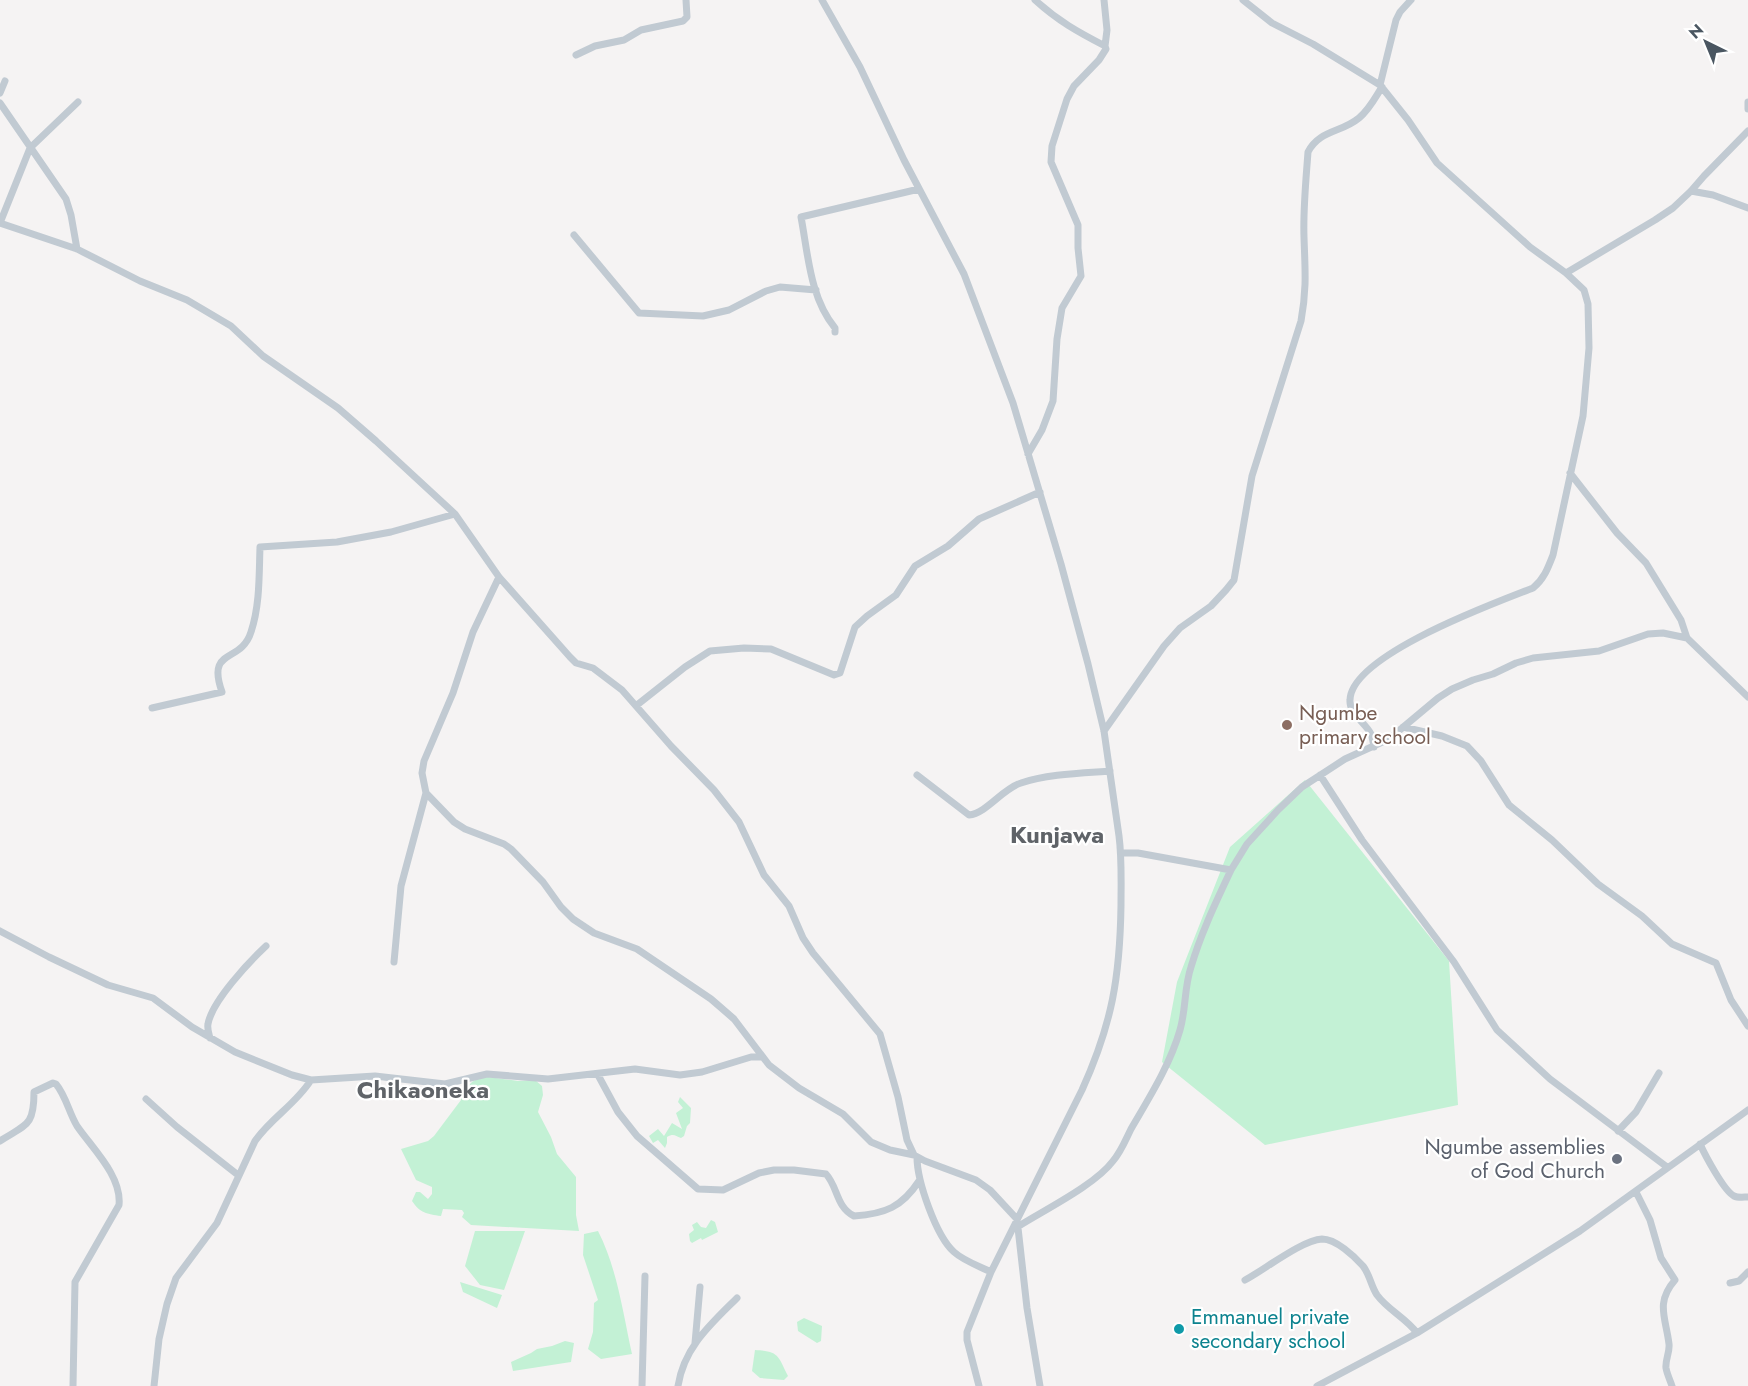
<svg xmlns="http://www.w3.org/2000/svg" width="1748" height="1386" viewBox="0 0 1748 1386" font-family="Jost,sans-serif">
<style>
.green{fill:#c3f1d5}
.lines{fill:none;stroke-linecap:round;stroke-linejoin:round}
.street{stroke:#c1cad2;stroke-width:7}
.education-dot{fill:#8d6e63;stroke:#fff;stroke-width:2}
.worship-dot{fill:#6b7280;stroke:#fff;stroke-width:2}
.culture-dot{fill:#0f9aa8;stroke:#fff;stroke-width:2}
.labels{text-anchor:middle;stroke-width:4.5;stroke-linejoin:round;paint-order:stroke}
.education-label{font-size:21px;fill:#785e54;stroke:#fff;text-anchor:start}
.worship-label{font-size:21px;fill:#5b616d;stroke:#fff;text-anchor:end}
.culture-label{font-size:21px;fill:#0d838f;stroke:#fff;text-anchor:start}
.quarter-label{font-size:24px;font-weight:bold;fill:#5f6368;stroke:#fff}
</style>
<rect width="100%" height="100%" fill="#f5f3f3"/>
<path class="green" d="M1305,780L1449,961L1458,1105L1265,1145L1162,1062L1177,982L1230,847Z
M482,1076L518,1081L535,1080L542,1086L543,1095L538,1112L551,1137L557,1154L576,1177V1215L579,1231L471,1225L462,1217L464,1213L462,1210L443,1209L441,1216C427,1214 420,1213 412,1201L416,1192H420L428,1199L432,1194V1187L416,1180L401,1149L428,1141L434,1136L461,1100L462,1092L472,1082Z
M680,1097L691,1108L690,1123L687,1126L684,1136L681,1138C675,1136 674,1133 667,1137V1143L665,1148L658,1140L653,1143L649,1136L658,1129L664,1136L672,1123L682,1129L676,1113L683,1108L678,1102Z
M711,1220L715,1222L718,1232L702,1240L701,1238L692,1243L690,1241L689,1234L694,1230L692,1225L697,1222L701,1227L706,1228Z
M475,1231H525L504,1290L480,1285L465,1266Z
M598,1231C617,1268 623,1313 632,1354L601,1359L588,1349L593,1332L594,1303L598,1300L583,1255L584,1234Z
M460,1282L502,1295L497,1308L463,1292Z
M804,1318L822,1326L821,1341L817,1343L798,1331L797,1322Z
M565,1341L574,1343L571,1362L513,1371L511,1362L531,1353L537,1349L552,1346Z
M755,1350C779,1351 778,1356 788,1376L784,1380L760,1378L752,1371Z"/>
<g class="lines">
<path class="street" d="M822,0L860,67L904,160L964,274L1013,403L1061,564L1088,664L1104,731L1119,836C1122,859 1121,882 1121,905C1120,977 1112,1024 1082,1090L991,1272L967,1332V1340L979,1386
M1104,0L1107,30L1105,46
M1243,0L1272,23L1313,44L1380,85L1408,120L1437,163L1530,247L1566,273L1584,290L1588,304L1589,348L1583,416L1553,555C1548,568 1544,579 1533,588C1495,603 1351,655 1350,700C1349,714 1365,722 1371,734C1373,738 1373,743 1374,747
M576,55L595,46L624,40L641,30L683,21L687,17L686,0
M1380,85L1396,20L1400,12L1411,0
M0,93L5,81
M1748,102V109
M0,103L66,199L71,215L77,249
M1691,191L1713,195L1748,208
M0,223L77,249L140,281L187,300L231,326L263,356L338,408L376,441L455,514L499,577L570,657L576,663L593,668L622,690L671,746L714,790L739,822L764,875L789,906L803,938L813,953L880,1034L898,1097L907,1140L914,1155L925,1161L976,1180L990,1190L1017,1219L1027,1308L1040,1386
M0,223L30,148L78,102
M574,235L639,313L703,316L729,310L766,291L780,287L816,290
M1566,273L1655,220L1673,208L1691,191L1704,176L1748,131
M835,332V328C810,298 808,254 801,217L919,189
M1028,454L1042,430L1053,401L1057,339L1062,308L1081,276L1078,248V225L1051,162L1052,146L1067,99L1074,86L1099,60L1106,49L1105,46C1078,32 1058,21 1035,0
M1570,473L1617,533L1646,563L1681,620L1687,638L1748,697
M637,705L685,667L710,651L744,648L771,649L834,675L840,673L855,627L867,616L896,595L915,566L948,546L979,519L1040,492
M152,708L222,692C206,647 241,664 251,632C260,605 259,575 260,547L337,542L391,532L455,514
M1403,727L1442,736L1467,746L1481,761L1509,805L1552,840L1598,884L1642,916L1672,944L1716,963L1731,1000L1748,1026
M1104,731L1164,646L1180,628L1211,606L1226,590L1234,580L1252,476L1301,321C1307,288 1305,269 1304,237C1303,209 1306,180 1308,152C1319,130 1341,133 1359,118C1369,110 1375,98 1382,87
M917,775L969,815C987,813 1002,789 1021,783C1046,774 1083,773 1110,771
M1320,775L1362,840L1454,962L1497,1030L1550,1079L1667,1167
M426,793L454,822L465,829L504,844L511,849L543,882L561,907L573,919L594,933L637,949L711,999L734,1019L769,1065L799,1088L843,1114L871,1142L890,1150L914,1155
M1121,853H1138L1231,870L1247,844L1278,810L1302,787L1345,759L1389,739L1438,698L1452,689L1473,680L1493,674L1516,663L1533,658L1599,651L1648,634L1663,633L1687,638
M0,931L49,957L108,985L153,998L192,1027L235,1052L292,1075L311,1080L375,1076L445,1084L487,1074L548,1079L635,1069L680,1075L702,1072L751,1057H761
M394,962L401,886L426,793L422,773L424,761L453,693L473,632L499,577
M210,1038C209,1034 207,1029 208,1024C212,1001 249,962 266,946
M598,1075L618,1112L637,1136L698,1189L723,1190L759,1173L774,1170H794L826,1174C838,1187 836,1207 854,1216C885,1214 902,1207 919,1181
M146,1099L177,1127L238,1175
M1618,1131L1636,1112L1659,1073
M0,1141C26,1124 34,1127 34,1092L53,1083L56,1084C66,1096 69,1113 77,1126C92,1148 122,1176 119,1205L75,1282L73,1386
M1700,1144C1705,1155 1724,1191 1734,1196C1738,1198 1744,1197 1748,1197
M917,1157C917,1181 936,1236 954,1252C964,1261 979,1266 991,1272
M1636,1192L1650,1220L1661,1258L1675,1280C1655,1303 1666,1318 1669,1344C1670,1352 1665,1360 1666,1368C1667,1374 1670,1380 1672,1386
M1019,1226C1046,1209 1095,1185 1113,1161C1121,1152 1126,1139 1131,1129C1149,1098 1170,1065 1180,1030C1186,1010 1184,988 1191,967C1201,933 1216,902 1231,870
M1245,1280C1264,1270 1302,1240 1322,1239C1336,1239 1354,1256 1363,1266C1370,1275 1371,1286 1377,1295C1388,1310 1406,1318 1417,1333
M1730,1283L1739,1281L1748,1272
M695,1343L700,1287
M154,1386L159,1339L167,1304L176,1278L217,1223L255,1141C271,1118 296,1104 311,1080
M642,1386L645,1276
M678,1386C684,1347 711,1324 737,1298
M1317,1386L1417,1333L1580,1231L1748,1110"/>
</g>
<circle class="education-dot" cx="1287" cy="725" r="6"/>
<circle class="worship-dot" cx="1617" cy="1159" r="6"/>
<circle class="culture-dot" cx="1179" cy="1329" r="6"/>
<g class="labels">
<g class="education-label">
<text x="1299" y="720">Ngumbe<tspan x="1299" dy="24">primary school</tspan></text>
</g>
<g class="worship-label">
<text x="1605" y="1154">Ngumbe assemblies<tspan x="1605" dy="24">of God Church</tspan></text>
</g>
<g class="culture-label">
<text x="1191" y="1324">Emmanuel private<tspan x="1191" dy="24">secondary school</tspan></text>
</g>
<g class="quarter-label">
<text x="1057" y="843">Kunjawa</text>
<text x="423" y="1098">Chikaoneka</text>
</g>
</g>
<g transform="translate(1706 42) rotate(317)" stroke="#ffffff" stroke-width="4.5" paint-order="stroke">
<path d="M0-4.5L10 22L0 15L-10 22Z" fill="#4a5661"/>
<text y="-9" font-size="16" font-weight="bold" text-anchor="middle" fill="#4a5661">N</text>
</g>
</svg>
